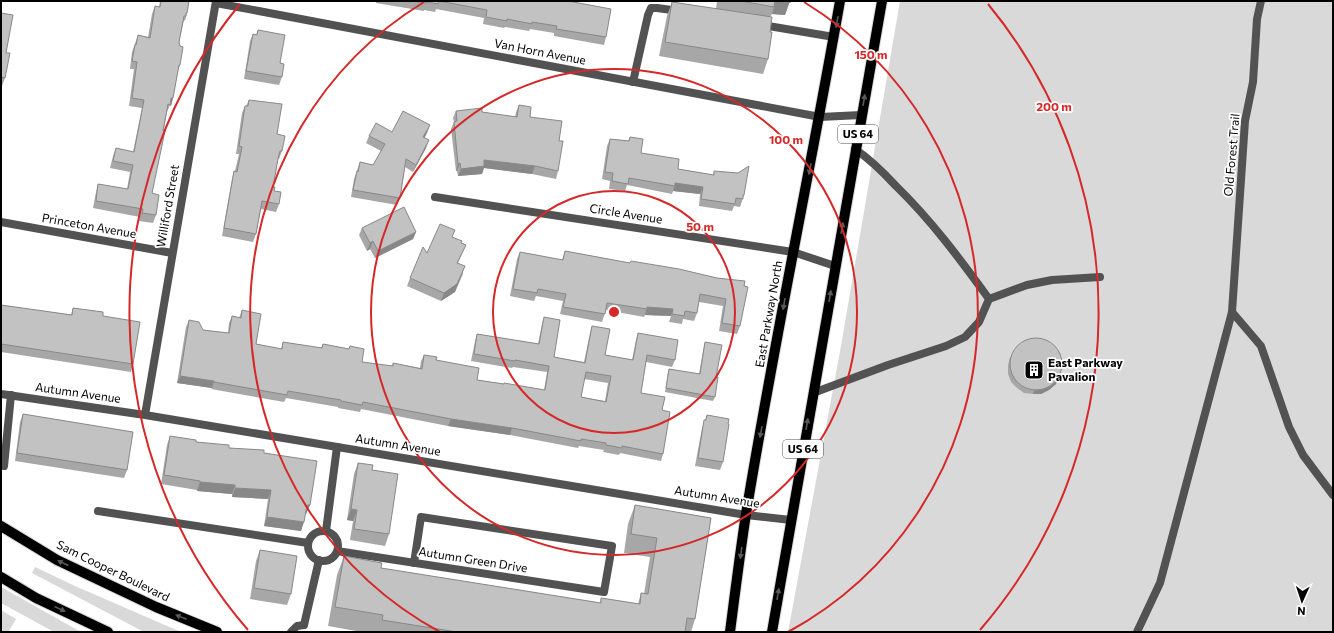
<svg xmlns="http://www.w3.org/2000/svg" width="1334" height="633" viewBox="0 0 1334 633" font-family="Commissioner,sans-serif">
<style>
.green{fill:#d9d9d9}
.lines{fill:none;stroke-linecap:round;stroke-linejoin:round}
.primary-casing{stroke:#dbdbdb;stroke-width:12}
.service{stroke:#525252;stroke-width:8}
.pedestrian{stroke:#525252;stroke-width:8}
.minor{stroke:#525252;stroke-width:8}
.primary{stroke:#000;stroke-width:10}
.wall{fill:#a7a7a7;fill-rule:evenodd}
.shaded-wall{fill:#888}
.building{fill:#c2c2c2;stroke:#888;fill-rule:evenodd}
.oneway{fill:#595959}
.ring{fill:none;stroke:#d62828;stroke-width:2}
.labels{text-anchor:middle;stroke-width:3.5;stroke-linejoin:round;paint-order:stroke}
.shield{fill:#fff;stroke:#4c4c4c;stroke-width:1}
.shield-label{font-size:11px;font-weight:bold;fill:#000}
.street-label{font-size:12px;fill:#000;stroke:#fff}
.poi-label{font-size:12px;font-weight:bold;fill:#000;stroke:#fff;text-anchor:start}
.centre{fill:#d62828;stroke:#fff;stroke-width:2}
.ring-label{font-size:12px;text-anchor:middle;font-weight:bold;fill:#d62828;stroke:#fff;stroke-width:3.5;stroke-linejoin:round;paint-order:stroke}
</style>
<rect width="100%" height="100%" fill="#fff"/>
<path class="green" d="M900,1H1333V632H788L841,346Z
M35,567L75,586L181,632H144L32,573Z
M1,587L81,632H54L1,603Z
M1,610L16,619L9,631H1Z"/>
<g class="lines">
<g class="primary-casing">
<path id="primary" d="M1,526L57,560L156,607L217,632
M1,577L36,598L108,632
M730,632C735,593 740,553 746,514C774,342 810,172 840,1
M772,632L882,1"/>
</g>
<path class="service" d="M762,25L834,37
M633,82L648,15L651,8H657L679,11
M989,299L1027,285L1052,280L1100,277
M813,393L888,365L946,346L965,337L979,322L989,299C960,259 931,220 896,186C883,172 871,160 855,149
M4,466L11,395
M98,511L308,543
M308 546a15 15 0 1 1 30 0a15 15 0 1 1-30 0Z
M326,531L337,447
M337,551L604,592L612,546L421,517L414,563
M304,625L319,560
M291,632L297,626L304,625"/>
<path class="pedestrian" d="M1232,312L1261,346L1289,427L1303,455L1333,495
M1137,632L1160,583L1232,312L1245,121L1253,82L1257,19L1261,1"/>
<path class="minor" d="M216,3L820,117L861,115
M435,197L793,252L835,266
M1,222L172,253
M1,394L145,415L746,515L791,520
M145,415L216,1"/>
<use href="#primary" class="primary"/>
</g>
<path class="wall" d="M160,1H189L187,13L185,21L184,20L183,24L179,42L180,65L178,71L173,98L171,106L170,105L167,112L152,193L156,215L153,223L139,221L140,217L93,208L96,192L98,184L127,189L130,172L110,168L113,156L116,148L133,152L142,108L129,106L134,69H130L132,52L138,35L148,37L152,14L155,6L159,7Z
M376,1H568L606,37L604,45L554,36V33L530,29L529,31L505,27L504,28L483,24L484,18L436,9L435,12L424,10V11L376,3Z
M717,1H791V3H789L785,15L772,14L770,17L768,59L763,74L659,56L667,16L672,2L716,9Z
M1,13L6,53L5,78L2,86L1,85Z
M258,30L280,63L282,77L279,85L244,79L250,41L253,34L256,35Z
M249,100L277,134L282,151L279,159H278L273,187L279,204L276,212L261,209L256,234L253,242L222,236L232,179L234,171H235L239,154H236L242,113L245,106H246Z
M519,105L530,117L559,141L558,171L556,179L532,174L484,168L482,174L458,176L457,171H456L451,129L454,122L453,118L456,111L482,112L515,117L516,112Z
M430,125L424,138L426,148L413,172L405,167L400,198L397,205L351,197L354,179L360,162L373,165L381,151L366,143L369,136Z
M630,137L641,153L678,169L713,175L714,171L744,195L740,207L734,206L732,211L699,206L700,194L673,191L672,194L627,185L625,191L609,189L610,181L602,179L607,146L610,139L628,141Z
M362,228L416,232L413,239L375,258L370,249L367,251L359,235Z
M453,238L466,245L458,263L463,274L455,292L441,301L407,286L410,278L427,253Z
M565,251L630,263L631,261L744,286L740,326L737,334L719,331L723,306L699,302L697,313L694,321L683,319L682,324L669,322L671,316L645,315L644,317L606,310L602,322L560,314L563,301L536,296L534,301L510,296L517,259L520,252L562,260Z
M1,305L71,315L73,308L103,316L133,364L131,372L1,352Z
M242,310L256,344L281,349L283,342L321,348L323,344L349,349L350,346L362,362L392,366L393,363L420,368L421,361L424,355L477,380L503,384L544,390L547,372L513,367L512,368L471,361L475,341L477,334L538,344L542,324L544,317L554,357L584,362L590,333L592,326L605,355L632,360L636,340L638,333L675,360L672,367L646,362L641,393L662,410L663,454L661,461L620,453L619,455L603,452L604,450L579,446L578,448L510,435L448,426L361,409L360,412L338,408V407L286,398L284,402L211,389L212,388L177,383L186,327L189,320L203,330L228,333L229,323L232,316L239,318ZM584,379L608,383L605,401L581,397Z
M705,342L716,377L715,397L713,401L665,392L668,372L669,369L699,374L704,346Z
M1010,357L1061,372L1056,384L1049,390L1041,394H1033L1024,393L1017,388L1011,382L1008,374V365Z
M23,414L127,470L124,478L15,461L20,422Z
M707,415L723,462L720,470L695,466L702,428Z
M170,436L196,442L229,448L264,453L310,505L306,514H305L301,531L264,526L268,499L232,497V494L197,491V490L161,484L167,445Z
M358,463L372,470L389,534L385,546L350,540L353,521L347,520L354,474Z
M635,505L711,518L695,619L691,632H362L328,626L337,575L344,556L381,568L600,603L601,598L638,604L641,593L644,594L650,557L624,553L628,524Z
M260,550L291,594L287,605L250,599L256,561Z"/>
<path class="shaded-wall" d="M775,1H790L785,15L772,14L774,7Z
M171,98H173L171,106L170,105Z
M430,125L427,133L421,145L423,137Z
M429,140L426,148L413,172L416,165Z
M484,160L535,166L532,174L484,168L482,174L458,176L461,169Z
M460,163L457,171H456L458,164Z
M675,183L703,187L700,194L673,191Z
M416,232L413,239L375,258L378,251Z
M373,241L370,249L367,251L370,243Z
M465,266L455,292L441,301L444,293Z
M647,307L673,309L671,316L645,315Z
M1061,372L1056,384L1049,390L1041,394H1033L1034,391Z
M180,376L214,381L212,388L177,383Z
M451,419L512,428L510,435L448,426Z
M200,482L235,485L232,494L197,491Z
M235,488L271,490L268,499L232,497Z
M307,505H310L306,514H304Z
M351,509L357,510L353,521L347,520Z
M267,517L304,522L301,531L264,526Z"/>
<path class="building" d="M161,1H189L187,13H186V16H184L179,42L180,46L183,47L180,65H179L173,98H171L170,105L168,104L163,131H165L152,193L159,195L156,215L142,213L143,209L96,201L98,184L128,189L133,165L113,161L116,148L134,152L144,100L132,98L137,62L132,61L135,45H136L138,35L150,38L155,6L160,7Z
M413,1H568L611,9L606,37L556,29L557,26L532,22V24L507,19V21L486,17L487,10L439,1L438,4L427,2V3Z
M741,1H775L774,7Z
M672,2L772,17L770,32H772L768,59L665,42Z
M1,13L13,15L6,53H10L5,78L1,77Z
M258,30L285,35L280,63L284,64L282,77L246,71L253,34L257,35Z
M249,100L282,104L277,134L285,136L282,151H280L278,159L273,187H275L274,191L281,192L279,204L262,201L256,234L224,228L234,171L237,172L242,147L239,146L245,106H248Z
M519,105L531,107L530,117L562,121L559,141H563L558,171L535,166L484,160V166L461,169L460,163L458,164L454,122L457,121L456,111L482,108V112L517,117Z
M403,111L430,125L423,137L429,140L416,165L406,159L400,198L353,190L357,171L358,172L360,162L373,165L385,144L369,136L376,123L392,132Z
M630,137L643,139L641,153L679,159L678,169L714,175V171L738,173L749,166L744,195H743V199L736,198L735,204L701,199L703,187L675,183V186L629,178L628,184L612,181L613,173L605,172L610,139L629,141Z
M404,207L416,232L378,251L373,241L370,243L362,228Z
M440,224L455,230L452,237L462,241L461,243L466,245L457,263L465,266L457,284L444,293L410,278L423,247L427,253Z
M565,251L630,263L631,261L679,269L717,278L745,281L744,286L748,287L740,326L722,323L726,299L700,294L697,313L685,311L684,316L672,314L673,309L647,307V309L607,303L605,314L563,307L566,294L538,289L537,293L513,289L520,252L563,260Z
M1,305L72,315L73,308L103,312V316L140,322L133,364L1,344Z
M242,310L261,314L256,344L282,349L283,342L322,348L323,344L349,349L350,346L364,349L362,362L393,366V363L422,369L424,355L437,357L436,360L479,368L477,380L504,384V383L545,390L549,366L515,360V361L474,354L477,334L539,344L544,317L560,320L554,357L585,363L592,326L610,329L605,355L633,360L638,333L678,340L675,360L647,355L641,393L665,397L662,410L670,412L663,454L622,446V448L606,445V443L581,439V441L512,428L451,419L363,402L362,405L341,401V400L288,391L287,395L214,382V381L180,376L189,320L199,322L203,330L229,333L232,316L241,318ZM586,372L611,376L606,402L581,397Z
M1010 364a26 26 0 1 1 52 0a26 26 0 1 1-52 0Z
M705,342L722,345L716,377H718L715,397L666,388L669,369L700,374Z
M23,414L133,432L127,470L17,453Z
M707,415L729,419L728,424H729L723,462L698,458L704,420H706Z
M170,436L196,440V442L229,445V448L264,450V453L317,461L310,505H307L304,522L267,517L271,490L235,488V485L200,482V481L164,475Z
M358,463L373,465L372,470L398,474L389,534L354,529L357,510L351,509Z
M635,505L711,518L695,619L687,618L685,632H457L382,620L383,615L335,607L344,556L382,563L381,568L601,603V598L640,604L641,593L648,594L657,538L631,534Z
M260,550L297,556L291,594L254,588Z"/>
<defs><path id="oneway-solid" d="M-6-.8H1V-3.2L6.5 0L1 3.2V.8H-6Z"/></defs>
<g class="oneway">
<use href="#oneway-solid" transform="translate(837 22) rotate(100)"/>
<use href="#oneway-solid" transform="translate(864 100) rotate(-80)"/>
<use href="#oneway-solid" transform="translate(810 169) rotate(101)"/>
<use href="#oneway-solid" transform="translate(842 228) rotate(-80)"/>
<use href="#oneway-solid" transform="translate(830 296) rotate(-80)"/>
<use href="#oneway-solid" transform="translate(784 304) rotate(100)"/>
<use href="#oneway-solid" transform="translate(807 424) rotate(-80)"/>
<use href="#oneway-solid" transform="translate(761 432) rotate(100)"/>
<use href="#oneway-solid" transform="translate(741 553) rotate(98)"/>
<use href="#oneway-solid" transform="translate(63 563) rotate(-155)"/>
<use href="#oneway-solid" transform="translate(778 594) rotate(-80)"/>
<use href="#oneway-solid" transform="translate(60 609) rotate(25)"/>
<use href="#oneway-solid" transform="translate(181 617) rotate(-158)"/>
</g>
<g class="ring">
<circle cx="614" cy="312" r="121"/>
<circle cx="614" cy="312" r="243"/>
<path d="M440 632A364 364 0 0 1 424 2M804 2A364 364 0 0 1 788 632"/>
<path d="M248 630A485 485 0 0 1 240 4M988 4A485 485 0 0 1 980 630"/>
</g>
<defs>
<g id="building-square" transform="scale(1)"><rect x="-9" y="-9" width="18" height="18" rx="4" fill="#000" stroke="#fff"/><path d="M-4-6H4V6H1V3H-1V6H-4ZM-2.5-4.3h1.7v1.8h-1.7ZM.8-4.3h1.7v1.8H.8ZM-2.5-1h1.7V.8h-1.7ZM.8-1h1.7V.8H.8Z" fill="#fff"/></g>
</defs>
<g fill-rule="evenodd">
<use href="#building-square" x="1034" y="370"/>
</g>
<g class="labels">
<g class="shield">
<rect x="838" y="125" width="40" height="18" rx="3"/>
<rect x="783" y="440" width="40" height="18" rx="3"/>
</g>
<g class="shield-label">
<text x="858" y="138">US 64</text>
<text x="803" y="453">US 64</text>
</g>
<g class="street-label">
<text transform="translate(540 52) rotate(11)" y="4">Van Horn Avenue</text>
<text transform="translate(1232 155) rotate(-85)" y="4">Old Forest Trail</text>
<text transform="translate(168 206) rotate(-80)" y="4">Williford Street</text>
<text transform="translate(626 214) rotate(9)" y="4">Circle Avenue</text>
<text transform="translate(89 226) rotate(10)" y="4">Princeton Avenue</text>
<text transform="translate(769 314) rotate(-80)" y="4">East Parkway North</text>
<text transform="translate(78 393) rotate(8)" y="4">Autumn Avenue</text>
<text transform="translate(398 445) rotate(9)" y="4">Autumn Avenue</text>
<text transform="translate(717 497) rotate(9)" y="4">Autumn Avenue</text>
<text transform="translate(473 560) rotate(9)" y="4">Autumn Green Drive</text>
<text transform="translate(113 571) rotate(26)" y="4">Sam Cooper Boulevard</text>
</g>
<g class="poi-label">
<text x="1048" y="367">East Parkway<tspan x="1048" dy="14">Pavalion</tspan></text>
</g>
</g>
<circle cx="614" cy="312" r="6" class="centre"/>
<g class="ring-label">
<text x="871" y="59">150 m</text>
<text x="1054" y="111">200 m</text>
<text x="786" y="144">100 m</text>
<text x="700" y="231">50 m</text>
</g>
<rect width="1334" height="633" fill="none" stroke="#000000" stroke-width="4"/>
<g transform="translate(1302 601) rotate(183)" stroke="#ffffff" stroke-width="3" paint-order="stroke">
<path d="M0-3L7 15L0 10L-7 15Z" fill="#000000"/>
<text y="-6" font-size="11" font-weight="bold" text-anchor="middle" fill="#000000">N</text>
</g>
</svg>
